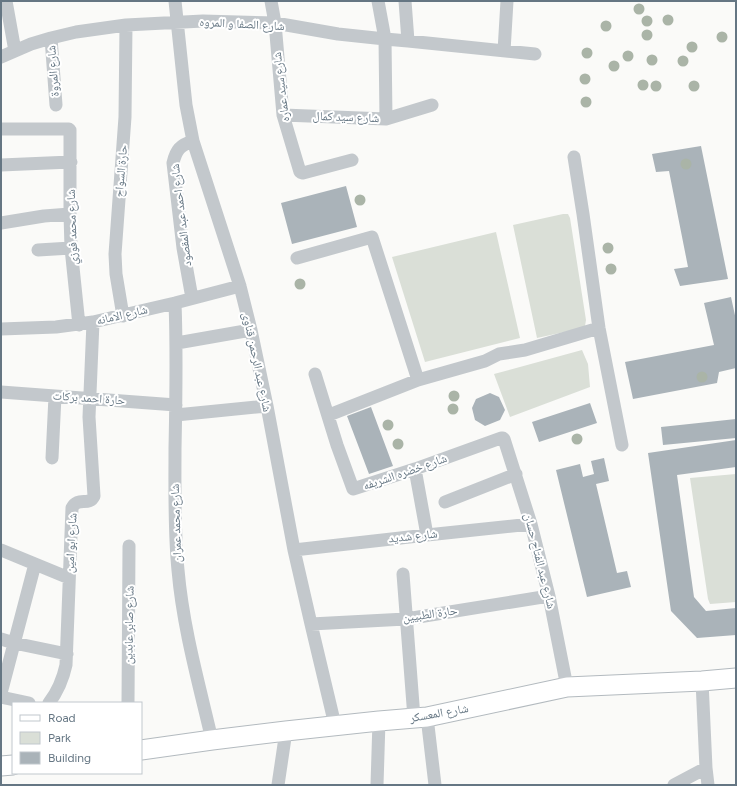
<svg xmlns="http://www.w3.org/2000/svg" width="737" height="786" viewBox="0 0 737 786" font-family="Figtree,'Noto Naskh Arabic',sans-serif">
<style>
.green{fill:#dadfd7}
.building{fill:#aab3b9}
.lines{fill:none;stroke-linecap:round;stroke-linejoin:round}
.secondary-casing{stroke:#b3babf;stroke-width:21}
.street{stroke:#c3c8cc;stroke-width:13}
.secondary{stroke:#fff;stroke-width:19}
.tree{fill:#aab4a7}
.labels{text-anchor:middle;stroke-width:4;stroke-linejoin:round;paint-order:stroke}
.street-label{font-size:12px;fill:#657683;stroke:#fff}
</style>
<rect width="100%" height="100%" fill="#fafaf8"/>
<path class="green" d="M563,214H568L570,218L586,320L585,326L578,329L537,338L513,225Z
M496,232L520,338L425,362L392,257Z
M582,350L588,364L590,387L510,417L494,374Z
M736,474V602L710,604L708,599L690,478Z"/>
<path class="building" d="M701,146L728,279L680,286L674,269L688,267L669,171L656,172L652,154Z
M346,186L357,227L292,244L281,203Z
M731,297L736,320V368L719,372L717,383L633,399L625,362L714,345L704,303Z
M490,393L499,397L505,410L500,420L485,426L475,420L472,408L476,399Z
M590,403L597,423L539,442L532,422Z
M371,407L393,466L369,474L347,416Z
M736,419V438L663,445L661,427Z
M736,440V467L677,475L694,597L706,611L736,608V635L697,638L671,611L648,453Z
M604,458L609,481L596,484L617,573L627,571L631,587L587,597L556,470L580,464L583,477L594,474L591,461Z"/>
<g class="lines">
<g class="secondary-casing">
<path id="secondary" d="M141,750L212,740L286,731L379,721L427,717L567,687L702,681L736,678
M1,766L13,765"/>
</g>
<path class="street" d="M6,1L15,51
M175,1L183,77L186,105L193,141L240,286L251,330L267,406L294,550L311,624L335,725
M271,1L275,23L283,115L300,172L303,173L352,160
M378,1L385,39L386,119
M405,1L408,41
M51,38L56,105
M504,51L507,1
M1,57L31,44L51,38L76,32L126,25L203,21L275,23L338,34L385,39L408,41L535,54
M283,115L386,119L432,105
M1,129H69L70,130V214L71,248L79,325
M574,157L583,214L599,328L622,445
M1,165L71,162
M1,223L44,216L70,214
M38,250L71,248
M297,258L372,237L418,380
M192,298L183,248L173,163C176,150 180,145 193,141
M175,303C177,352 176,400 175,449C175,489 174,530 178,570C183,628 199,684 212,740
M123,316L116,274L115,254L125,117L126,25
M1,329L56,327L93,322L175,303L240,286
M177,343L251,330
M315,374L337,445L353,489L415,469L501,438H503L504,439L531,524L549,596L567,687
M1,392L176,405
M176,415L267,406
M329,415L418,380L485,361L499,354L525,350L599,328
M52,458L55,396
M415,469L427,535
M445,502L516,474
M1,550L69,578
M294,550L427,535L531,524
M403,574L414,718
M311,624L406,619L549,596
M1,639L14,643L67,654
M702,681L706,768L708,785
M1,693L35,564
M1,697L29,703
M49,703C58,691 63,679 66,665L72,508C78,496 89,507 94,496L89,417L93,322
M128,703L129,546
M427,717L435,785
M278,785L286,731
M377,785L379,721
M674,785L706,768"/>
<use href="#secondary" class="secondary"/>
</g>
<g class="tree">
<circle cx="639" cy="9" r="5.5"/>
<circle cx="668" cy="20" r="5.5"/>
<circle cx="647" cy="21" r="5.5"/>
<circle cx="606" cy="26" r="5.5"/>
<circle cx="647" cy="35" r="5.5"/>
<circle cx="722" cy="37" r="5.5"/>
<circle cx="692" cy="47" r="5.5"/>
<circle cx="587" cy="53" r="5.5"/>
<circle cx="628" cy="56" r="5.5"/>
<circle cx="652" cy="60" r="5.5"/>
<circle cx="683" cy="61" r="5.5"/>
<circle cx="614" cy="66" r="5.5"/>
<circle cx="585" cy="79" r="5.5"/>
<circle cx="643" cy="85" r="5.5"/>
<circle cx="656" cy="86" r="5.5"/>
<circle cx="694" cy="86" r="5.5"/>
<circle cx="586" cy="102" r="5.5"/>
<circle cx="686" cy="164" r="5.5"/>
<circle cx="360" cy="200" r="5.5"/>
<circle cx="608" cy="248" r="5.5"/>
<circle cx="611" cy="269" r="5.5"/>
<circle cx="300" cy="284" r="5.5"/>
<circle cx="702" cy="377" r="5.5"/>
<circle cx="454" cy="396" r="5.5"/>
<circle cx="453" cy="409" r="5.5"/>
<circle cx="388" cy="425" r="5.5"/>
<circle cx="577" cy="439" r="5.5"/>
<circle cx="398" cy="444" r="5.5"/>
</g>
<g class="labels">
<g class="street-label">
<text transform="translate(242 24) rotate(3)" y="4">شارع الصفا و المروه</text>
<text transform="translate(53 71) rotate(-94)" y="4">شارع المروة</text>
<text transform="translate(281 87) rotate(-97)" y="4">شارع سيد عماره</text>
<text transform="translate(346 117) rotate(2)" y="4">شارع سيد كمال</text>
<text transform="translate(121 171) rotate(-85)" y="4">حارة السواح</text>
<text transform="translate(181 215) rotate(-97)" y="4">شارع احمد عبد المقصود</text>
<text transform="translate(72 227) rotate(-92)" y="4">شارع محمد فوزي</text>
<text transform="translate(122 315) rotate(-13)" y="4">شارع الامانه</text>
<text transform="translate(257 362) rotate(78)" y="4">شارع عبد الرحمن قناوى</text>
<text transform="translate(89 398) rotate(4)" y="4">حارة احمد بركات</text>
<text transform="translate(405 472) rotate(-19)" y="4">شارع خضره الشريفه</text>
<text transform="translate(176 523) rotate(-92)" y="4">شارع محمد عمران</text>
<text transform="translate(413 536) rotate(-6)" y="4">شارع شديد</text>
<text transform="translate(71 543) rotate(-87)" y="4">شارع ابو امين</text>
<text transform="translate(540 561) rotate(76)" y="4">شارع عبد الفتاح حسان</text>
<text transform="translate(430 614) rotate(-8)" y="4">حارة الطبيين</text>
<text transform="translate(129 625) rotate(-89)" y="4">شارع صابر عابدين</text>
<text transform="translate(439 713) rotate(-10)" y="4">شارع المعسكر</text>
</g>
</g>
<rect width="737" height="786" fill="none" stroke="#657683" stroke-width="4"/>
<rect x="12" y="702" width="130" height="72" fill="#ffffff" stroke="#c1c8cd"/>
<rect x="20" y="715" width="20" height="6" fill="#ffffff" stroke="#c1c8cd"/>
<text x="48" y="722" font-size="12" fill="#657683">Road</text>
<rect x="20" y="732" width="20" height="12" fill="#dadfd7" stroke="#c1c8cd"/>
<text x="48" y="742" font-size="12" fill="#657683">Park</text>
<rect x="20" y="752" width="20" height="12" fill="#aab3b9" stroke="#c1c8cd"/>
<text x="48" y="762" font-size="12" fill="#657683">Building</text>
</svg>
